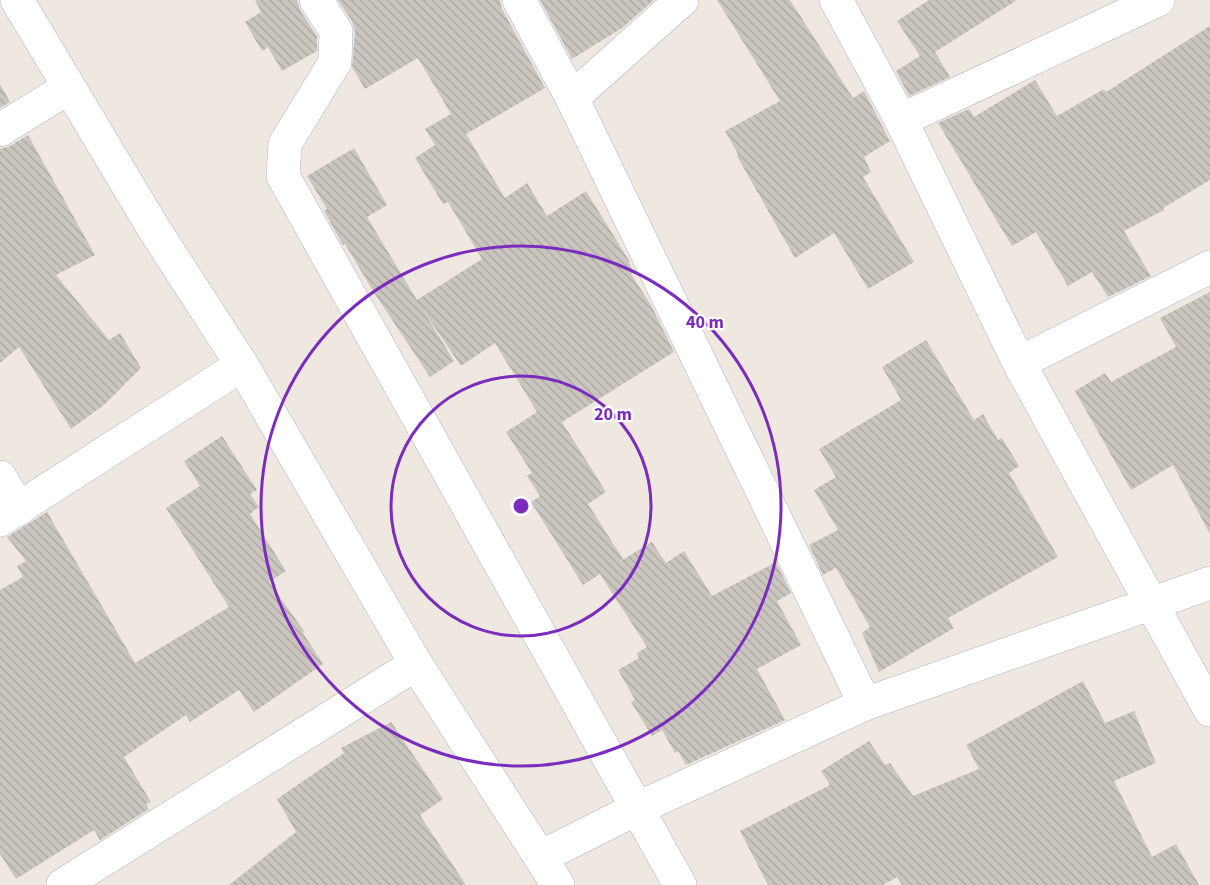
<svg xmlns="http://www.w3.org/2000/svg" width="1210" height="885" viewBox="0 0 1210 885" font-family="'Source Sans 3',sans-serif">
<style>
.building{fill:url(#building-back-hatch)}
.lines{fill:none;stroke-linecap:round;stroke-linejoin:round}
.minor-casing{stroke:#b1b4bd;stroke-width:34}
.minor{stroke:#fff;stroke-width:33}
.ring{fill:none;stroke:#7b2cbf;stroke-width:3}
.centre{fill:#7b2cbf;stroke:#fff;stroke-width:3}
.ring-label{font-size:18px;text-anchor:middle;font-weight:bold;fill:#7b2cbf;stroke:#fff;stroke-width:4.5;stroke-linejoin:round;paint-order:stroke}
</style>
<defs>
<pattern id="building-back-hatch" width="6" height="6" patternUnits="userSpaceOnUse" patternTransform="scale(1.5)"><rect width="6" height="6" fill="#cac6bf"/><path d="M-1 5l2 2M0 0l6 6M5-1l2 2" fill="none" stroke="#aeaaa4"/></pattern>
</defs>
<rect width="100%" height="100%" fill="#eee8e1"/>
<path class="building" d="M255,0H297L300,10L317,36V51L282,71L268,47L262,51L245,22L261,12Z
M338,0H500L502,9L545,88L466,134L505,198L527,183L547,216L586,191L630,262L629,263L634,272L631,274L652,307L674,352L562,422L606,492L588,504L623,559L614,565L652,542L666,563L684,551L712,596L776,562L791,593L777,601L801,645L757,669L785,720L686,765L678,751L675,753L662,730L652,736L631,702L635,700L618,670L639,658L637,653L647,647L600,574L583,585L531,502L540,496L527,476L532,473L506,432L537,412L495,343L461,366L423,310L454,361L430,377L373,291L345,244L343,245L324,211L327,209L307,176L354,148L387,205L367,217L417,300L482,259L448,202L443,204L415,158L435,145L425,129L451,114L418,58L365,89L352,67L355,32L352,21Z
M540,0H654L622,28L572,59Z
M717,0H790L853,98L864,91L890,141L864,157L871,172L863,177L914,262L868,289L834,233L795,258L737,156L738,154L725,131L780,101Z
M929,0H1017L935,52L950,77L909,96L896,71L920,56L897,21Z
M1210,26V180L1163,208L1164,210L1124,231L1151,276L1108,297L1092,272L1068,286L1036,232L1012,246L938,123L969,109L974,117L1035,80L1057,116L1104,89L1106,92Z
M0,84L10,102L0,108Z
M28,135L95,255L56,275L109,340L120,333L141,368L104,405L71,429L19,347L0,363V149L10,146Z
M1210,292V534L1173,465L1131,490L1075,391L1105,373L1111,382L1176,347L1160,318Z
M926,340L974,420L983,414L998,440L1002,438L1019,466L1009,473L1058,557L948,618L954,628L879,672L862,633L870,627L836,568L823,575L809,545L838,530L814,490L836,477L819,449L901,400L882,367Z
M222,436L257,490L250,494L259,507L250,514L286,571L269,582L304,631L303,633L323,664L254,712L239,690L190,722L186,715L124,757L151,802L146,804L149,809L100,840L94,830L16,879L0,854V590L23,577L17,566L26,561L7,537L47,512L135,663L229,607L166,508L200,486L184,461Z
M1083,681L1105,723L1134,711L1156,763L1114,781L1152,857L1176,844L1199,885H902L897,877L883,885H768L740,831L830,785L821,771L869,741L885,765L890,763L913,796L979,769L966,745Z
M391,722L443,799L420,815L466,885H229L296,832L277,799L344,753L341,748Z"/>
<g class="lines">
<g class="minor-casing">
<path id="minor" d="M17,0L154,229L242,365L416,664L558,885
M316,0L336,31L335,62L285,144L283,176L680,885
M519,0L572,98L865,704
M836,0L901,120L1019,363L1210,710
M572,98L682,0
M901,120L1158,0
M0,130L68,88
M1019,363L1210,267
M0,477L19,509
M0,520L242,365
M541,857L636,809L865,704L1210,583
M63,885L416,664"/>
</g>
<use href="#minor" class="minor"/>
</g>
<g class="ring">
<circle cx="521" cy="506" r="130"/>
<circle cx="521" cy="506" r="260"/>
</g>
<circle cx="521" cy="506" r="9" class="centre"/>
<g class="ring-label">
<text x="705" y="328">40 m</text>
<text x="613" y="420">20 m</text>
</g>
</svg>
